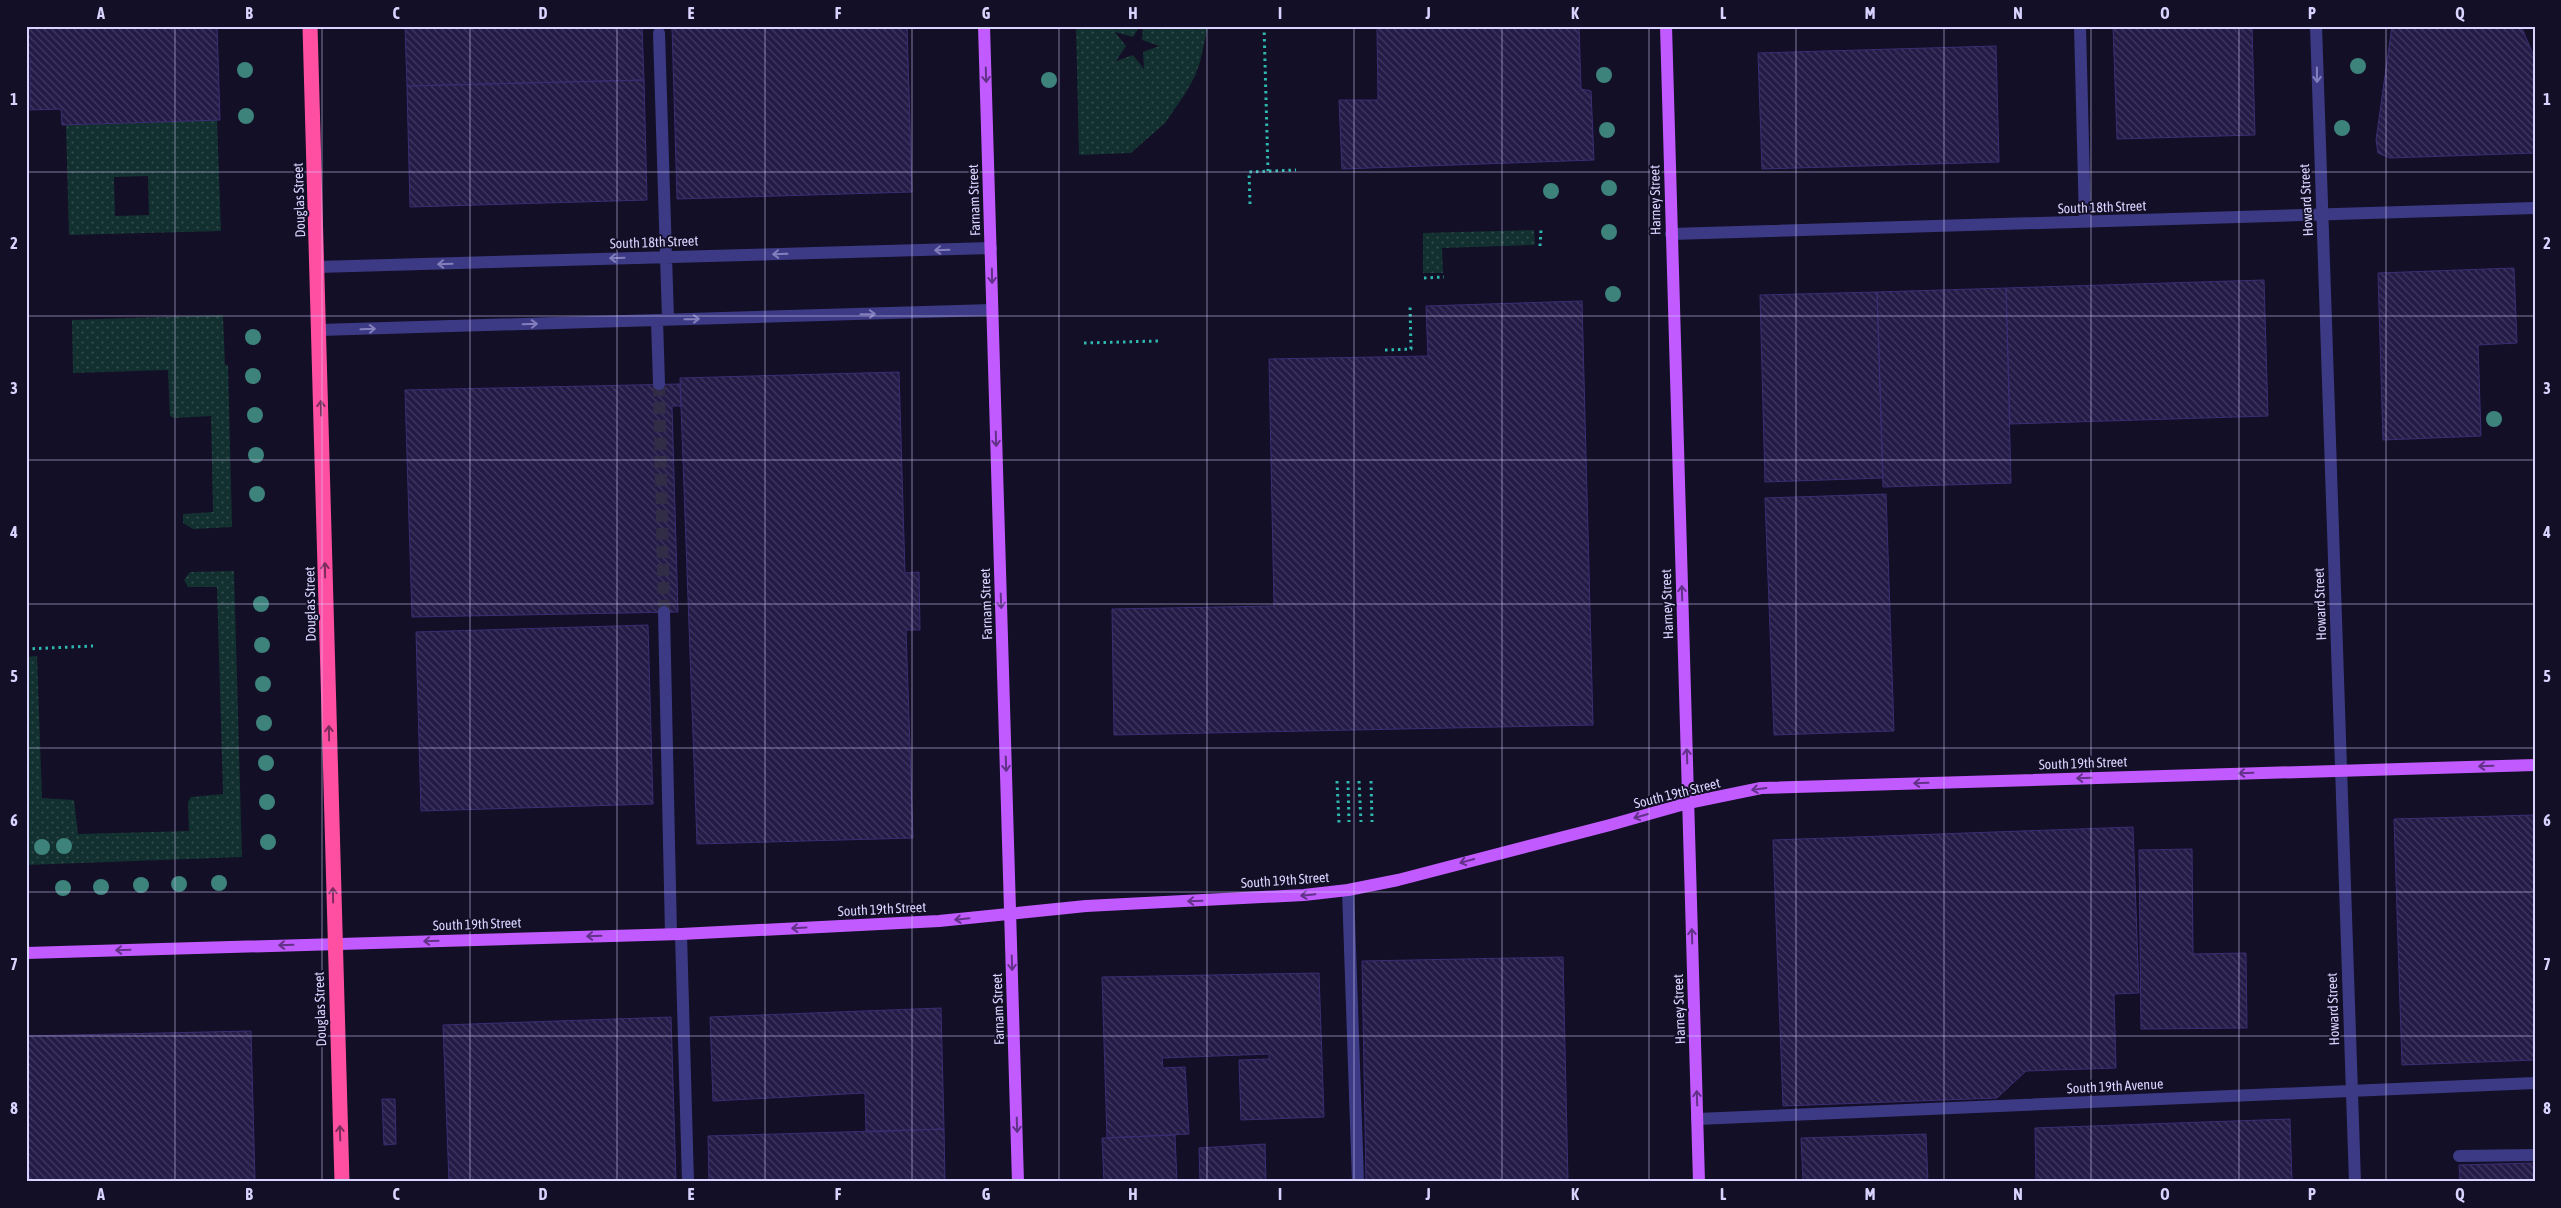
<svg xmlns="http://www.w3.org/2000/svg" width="2561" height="1208" viewBox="0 0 2561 1208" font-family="'Asap Condensed',sans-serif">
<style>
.grass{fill:url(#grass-dots);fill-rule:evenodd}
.building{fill:url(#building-back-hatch);stroke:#3b2d73}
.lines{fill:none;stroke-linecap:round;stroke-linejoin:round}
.minor-tunnel{stroke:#312d47;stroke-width:12;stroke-dasharray:12 6;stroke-linecap:butt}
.path{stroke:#2fb8b0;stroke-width:3;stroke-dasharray:2.5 4;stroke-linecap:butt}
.minor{stroke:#3d3a85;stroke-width:12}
.major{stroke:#c25bff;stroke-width:12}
.highway{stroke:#ff4fa3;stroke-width:15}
.tree{fill:#3d827b}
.oneway{stroke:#623188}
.oneway2{stroke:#837fbc}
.oneway3{stroke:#7d2c5e}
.grid{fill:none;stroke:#d9d4ff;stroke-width:1;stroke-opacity:0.55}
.labels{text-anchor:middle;stroke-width:4;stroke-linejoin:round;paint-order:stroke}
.street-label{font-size:14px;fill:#d9d4ff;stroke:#130f26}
.neatline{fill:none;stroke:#d9d4ff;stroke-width:2}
.grid-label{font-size:16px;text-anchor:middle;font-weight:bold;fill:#d9d4ff}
</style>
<defs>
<pattern id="grass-dots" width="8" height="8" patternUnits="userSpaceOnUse" patternTransform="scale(1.25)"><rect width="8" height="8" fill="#12302f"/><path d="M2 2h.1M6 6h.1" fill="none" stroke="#344d4e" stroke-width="1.8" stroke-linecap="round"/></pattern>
<pattern id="building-back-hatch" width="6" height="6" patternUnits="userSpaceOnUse" patternTransform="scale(1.25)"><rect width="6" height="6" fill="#241b47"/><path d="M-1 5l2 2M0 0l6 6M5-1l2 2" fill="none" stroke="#433b63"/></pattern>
</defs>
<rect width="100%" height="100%" fill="#130f26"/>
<path class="grass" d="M1076,26H1140L1133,37L1115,32L1126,46L1116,61L1133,55L1144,69L1143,52L1159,46L1142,40L1143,26H1208L1200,62L1195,76L1185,94L1165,123L1131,153L1079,155Z
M217,120L221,231L69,235L66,125ZM148,176L149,215L115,216L114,177Z
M1534,230L1535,245L1442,248L1443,273H1423V233Z
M223,315L225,365H228L232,527L193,529L183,523V514L213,512L211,416L174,418L170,416L168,370L73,373L72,320Z
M234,571L242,857L26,865V657L37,656L42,798L74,800L78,834L189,831L188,802L191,797L223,794L217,587H188L184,580L190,572Z"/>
<path class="building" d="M26,26H217L220,120L62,125L61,109L30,110V58H26Z
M405,26H642L644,80L407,86Z
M672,26H907L912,192L677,199Z
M1377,26H1579L1581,89L1591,91L1594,160L1342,169L1339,100H1378Z
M2113,26H2252L2255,135L2117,139Z
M2392,26H2521L2535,59V153L2390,158L2378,153L2376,140Z
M1996,46L1999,162L1762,169L1758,53Z
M644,80L647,200L410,207L407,86Z
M2514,268L2517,343L2478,345L2481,436L2383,440L2378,273Z
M2264,280L2268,416L2010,424L2006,288Z
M2006,288L2011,483L1883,487L1877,292Z
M1877,292L1883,478L1765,482L1760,295Z
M1582,301L1593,725L1114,735L1112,609L1274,606L1269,359L1428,356L1426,306Z
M899,372L905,573L919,572L920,630H906L913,838L697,844L680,378Z
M680,384L681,406H672L678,612L412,617L405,390Z
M1886,494L1894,731L1774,735L1765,498Z
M648,625L653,804L421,811L416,632Z
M2535,815V1060L2402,1065L2394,819Z
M2133,827L2139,993L2114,994L2116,1068L2026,1071L1997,1098L1783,1106L1773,840Z
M2192,849L2193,954L2246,953L2247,1028L2141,1029L2139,850Z
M1563,957L1568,1182H1366L1362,961Z
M1319,973L1324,1117L1241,1120L1239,1060L1269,1059V1054L1162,1058L1163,1068L1185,1067L1189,1134L1107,1138L1102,977Z
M941,1008L944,1129L866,1132L865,1093L713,1101L710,1017Z
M671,1017L676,1182H449L443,1025Z
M251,1031L255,1182H29L26,1036Z
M382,1099H395L396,1144L384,1145Z
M2290,1119L2292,1182H2036L2035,1128Z
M944,1129L945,1182H709L708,1136Z
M1926,1134L1928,1182H1803L1801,1138Z
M1175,1135L1177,1182H1104L1102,1138Z
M1265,1144L1266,1182H1200L1199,1148Z
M2535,1163V1182H2460L2459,1165Z"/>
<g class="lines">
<path class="minor-tunnel" d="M659,384L664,612"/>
<path class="path" d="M1264,26L1268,171
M1250,204L1249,172L1296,170
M1540,246L1541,230
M1424,278L1444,277
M1084,343L1159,341
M1385,350L1411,349L1410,304
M26,649L93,646
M1337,781L1339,823
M1348,781L1349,822
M1359,781L1361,822
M1371,781L1372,822"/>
<path class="minor" d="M2080,26L2085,222
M2316,26L2355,1182
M659,33L668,319
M1671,234L2535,208
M317,267L991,248
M657,320L659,384
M319,330L992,310
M664,612L671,934
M1348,890L1358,1182
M681,934L688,1182
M1697,1119L2535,1083
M2459,1156L2535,1155"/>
<path class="major" d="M984,26L1018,1182
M1666,26L1699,1182
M26,953L681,934L939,921L1086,906L1304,895L1348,890L1398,880L1610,825L1688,803L1761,788L2535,765"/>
<path class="highway" d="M310,26L342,1182"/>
</g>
<g class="tree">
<circle cx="2358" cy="66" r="8"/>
<circle cx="245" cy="70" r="8"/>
<circle cx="1604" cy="75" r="8"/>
<circle cx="1049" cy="80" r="8"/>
<circle cx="246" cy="116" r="8"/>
<circle cx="2342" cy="128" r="8"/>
<circle cx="1607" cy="130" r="8"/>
<circle cx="1609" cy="188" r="8"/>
<circle cx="1551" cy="191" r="8"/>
<circle cx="1609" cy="232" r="8"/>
<circle cx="1613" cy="294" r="8"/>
<circle cx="253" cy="337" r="8"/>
<circle cx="253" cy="376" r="8"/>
<circle cx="255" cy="415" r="8"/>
<circle cx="2494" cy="419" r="8"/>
<circle cx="256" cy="455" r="8"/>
<circle cx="257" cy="494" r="8"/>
<circle cx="261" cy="604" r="8"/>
<circle cx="262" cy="645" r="8"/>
<circle cx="263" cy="684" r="8"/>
<circle cx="264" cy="723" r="8"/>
<circle cx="266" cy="763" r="8"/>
<circle cx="267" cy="802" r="8"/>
<circle cx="268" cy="842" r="8"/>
<circle cx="64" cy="846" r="8"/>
<circle cx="42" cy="847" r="8"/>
<circle cx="219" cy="883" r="8"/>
<circle cx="179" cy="884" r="8"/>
<circle cx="141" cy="885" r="8"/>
<circle cx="101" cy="887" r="8"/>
<circle cx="63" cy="888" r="8"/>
</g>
<defs><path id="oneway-shaft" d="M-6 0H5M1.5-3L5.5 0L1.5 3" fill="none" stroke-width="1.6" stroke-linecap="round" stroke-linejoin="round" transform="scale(1.25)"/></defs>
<g class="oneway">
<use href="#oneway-shaft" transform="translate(986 75) rotate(88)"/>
<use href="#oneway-shaft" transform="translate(992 276) rotate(89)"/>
<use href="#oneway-shaft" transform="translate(996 439) rotate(88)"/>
<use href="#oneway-shaft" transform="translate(1682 593) rotate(-92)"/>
<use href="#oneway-shaft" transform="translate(1001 601) rotate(88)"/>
<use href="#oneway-shaft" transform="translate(1687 756) rotate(-92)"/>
<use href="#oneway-shaft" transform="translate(1006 764) rotate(88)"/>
<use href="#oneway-shaft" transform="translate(2486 766) rotate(178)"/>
<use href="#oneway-shaft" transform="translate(2246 773) rotate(178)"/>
<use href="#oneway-shaft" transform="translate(2084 778) rotate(178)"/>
<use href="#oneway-shaft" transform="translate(1921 783) rotate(178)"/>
<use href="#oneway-shaft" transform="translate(1759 789) rotate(172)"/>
<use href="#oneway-shaft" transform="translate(1641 816) rotate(164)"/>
<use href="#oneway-shaft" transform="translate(1467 861) rotate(165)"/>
<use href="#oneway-shaft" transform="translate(1308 895) rotate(174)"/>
<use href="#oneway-shaft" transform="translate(1195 901) rotate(178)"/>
<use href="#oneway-shaft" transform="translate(962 919) rotate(174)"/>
<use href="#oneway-shaft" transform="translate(799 928) rotate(177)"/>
<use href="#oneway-shaft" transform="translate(594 936) rotate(178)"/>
<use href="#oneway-shaft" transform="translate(1692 936) rotate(-92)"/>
<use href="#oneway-shaft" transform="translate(431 941) rotate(178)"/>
<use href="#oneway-shaft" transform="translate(286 945) rotate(178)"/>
<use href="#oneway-shaft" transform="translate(123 950) rotate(178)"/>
<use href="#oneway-shaft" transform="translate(1012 963) rotate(88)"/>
<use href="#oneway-shaft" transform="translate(1697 1098) rotate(-92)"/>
<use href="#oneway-shaft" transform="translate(1017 1125) rotate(88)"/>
</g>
<g class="oneway2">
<use href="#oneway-shaft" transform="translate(2317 75) rotate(89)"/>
<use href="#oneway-shaft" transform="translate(942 250) rotate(178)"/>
<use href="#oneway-shaft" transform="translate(780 254) rotate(178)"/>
<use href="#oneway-shaft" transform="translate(617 258) rotate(178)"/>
<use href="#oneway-shaft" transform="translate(445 264) rotate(178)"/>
<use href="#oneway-shaft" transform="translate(868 314) rotate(-1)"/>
<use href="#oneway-shaft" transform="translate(692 319) rotate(-1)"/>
<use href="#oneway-shaft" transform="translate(530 324) rotate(-2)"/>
<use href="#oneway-shaft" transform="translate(368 329) rotate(-2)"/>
</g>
<g class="oneway3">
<use href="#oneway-shaft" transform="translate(321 408) rotate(-91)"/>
<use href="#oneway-shaft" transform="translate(325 570) rotate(-91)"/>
<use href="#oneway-shaft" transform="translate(329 733) rotate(-91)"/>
<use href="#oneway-shaft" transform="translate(333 895) rotate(-91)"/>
<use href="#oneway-shaft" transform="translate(340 1133) rotate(-92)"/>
</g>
<path class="grid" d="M175,26V1182M322,26V1182M470,26V1182M617,26V1182M765,26V1182M912,26V1182M1059,26V1182M1207,26V1182M1354,26V1182M1502,26V1182M1649,26V1182M1796,26V1182M1944,26V1182M2091,26V1182M2239,26V1182M2386,26V1182M26,172H2535M26,316H2535M26,460H2535M26,604H2535M26,748H2535M26,892H2535M26,1036H2535"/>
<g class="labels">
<g class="street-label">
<text transform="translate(299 200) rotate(-92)" y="5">Douglas Street</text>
<text transform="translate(974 200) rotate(-92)" y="5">Farnam Street</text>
<text transform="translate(1655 200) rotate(-91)" y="5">Harney Street</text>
<text transform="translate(2306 200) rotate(-93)" y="5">Howard Street</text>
<text transform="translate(2102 207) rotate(-2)" y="5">South 18th Street</text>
<text transform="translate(654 242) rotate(-2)" y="5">South 18th Street</text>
<text transform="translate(310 604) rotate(-91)" y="5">Douglas Street</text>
<text transform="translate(986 604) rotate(-92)" y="5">Farnam Street</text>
<text transform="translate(1667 604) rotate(-92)" y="5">Harney Street</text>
<text transform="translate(2320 604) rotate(-92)" y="5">Howard Street</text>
<text transform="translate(2083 763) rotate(-2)" y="5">South 19th Street</text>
<text transform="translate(1677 793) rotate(-14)" y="5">South 19th Street</text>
<text transform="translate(1285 880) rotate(-4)" y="5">South 19th Street</text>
<text transform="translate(882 909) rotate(-3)" y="5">South 19th Street</text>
<text transform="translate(477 924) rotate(-2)" y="5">South 19th Street</text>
<text transform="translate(320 1009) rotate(-92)" y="5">Douglas Street</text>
<text transform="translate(998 1009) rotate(-92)" y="5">Farnam Street</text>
<text transform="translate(1679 1009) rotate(-92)" y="5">Harney Street</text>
<text transform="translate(2333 1009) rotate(-92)" y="5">Howard Street</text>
<text transform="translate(2115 1086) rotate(-3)" y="5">South 19th Avenue</text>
</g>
</g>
<rect width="2561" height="1208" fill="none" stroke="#130f26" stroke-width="55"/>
<rect x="28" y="28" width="2506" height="1152" class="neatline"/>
<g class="grid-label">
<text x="101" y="19">A</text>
<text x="249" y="19">B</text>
<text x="396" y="19">C</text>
<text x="543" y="19">D</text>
<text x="691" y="19">E</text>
<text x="838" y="19">F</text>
<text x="986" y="19">G</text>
<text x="1133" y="19">H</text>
<text x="1280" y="19">I</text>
<text x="1428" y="19">J</text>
<text x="1575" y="19">K</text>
<text x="1723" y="19">L</text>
<text x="1870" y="19">M</text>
<text x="2018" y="19">N</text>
<text x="2165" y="19">O</text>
<text x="2312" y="19">P</text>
<text x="2460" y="19">Q</text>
<text x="14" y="105">1</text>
<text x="2547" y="105">1</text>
<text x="14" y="249">2</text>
<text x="2547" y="249">2</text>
<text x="14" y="394">3</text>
<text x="2547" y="394">3</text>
<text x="14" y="538">4</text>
<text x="2547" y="538">4</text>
<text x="14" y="682">5</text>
<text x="2547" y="682">5</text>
<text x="14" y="826">6</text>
<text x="2547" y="826">6</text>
<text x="14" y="970">7</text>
<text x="2547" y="970">7</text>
<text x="14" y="1114">8</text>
<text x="2547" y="1114">8</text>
<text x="101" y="1200">A</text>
<text x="249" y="1200">B</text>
<text x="396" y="1200">C</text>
<text x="543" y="1200">D</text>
<text x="691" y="1200">E</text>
<text x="838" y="1200">F</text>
<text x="986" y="1200">G</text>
<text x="1133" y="1200">H</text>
<text x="1280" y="1200">I</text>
<text x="1428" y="1200">J</text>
<text x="1575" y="1200">K</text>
<text x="1723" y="1200">L</text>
<text x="1870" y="1200">M</text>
<text x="2018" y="1200">N</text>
<text x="2165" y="1200">O</text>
<text x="2312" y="1200">P</text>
<text x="2460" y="1200">Q</text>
</g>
</svg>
